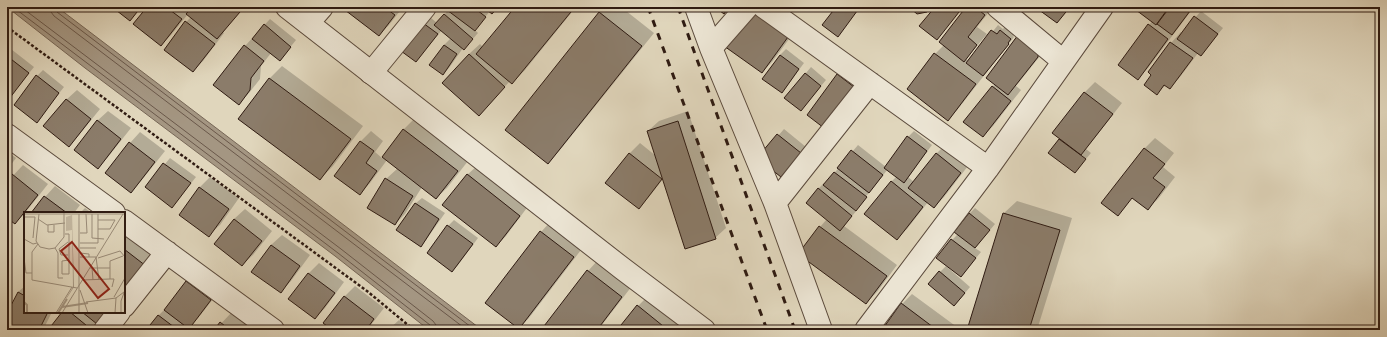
<svg xmlns="http://www.w3.org/2000/svg" width="1387" height="337" viewBox="0 0 1387 337" font-family="'Libre Bodoni',serif">
<style>
.water{fill:#a49682;stroke:#756555}
.shadow{fill:#0003}
.lines{fill:none;stroke-linecap:round;stroke-linejoin:round}
.shore{stroke:#6a584a;stroke-width:1}
.building{fill:#8b7c6a;stroke:#2f1b12}
.minor-casing{stroke:#5b4a3c;stroke-width:24}
.tertiary-casing{stroke:#5b4a3c;stroke-width:24}
.path{stroke:#2f1b12;stroke-width:2.5;stroke-dasharray:3 2;stroke-linecap:butt}
.minor{stroke:#ebe4d3;stroke-width:22}
.tertiary{stroke:#ebe4d3;stroke-width:22}
.rail{stroke:#2f1b12;stroke-width:3;stroke-dasharray:7 7;stroke-linecap:butt}
.inset-river{fill:none;stroke:#a49682;stroke-width:2}
.inset-road{fill:none;stroke:#998b78;stroke-width:1}
.view{fill:#8f2418;fill-opacity:0.15;stroke:#8f2418;stroke-width:2}
.inset-edge{fill:none;stroke:#2f1b12;stroke-width:2}
</style>
<rect width="100%" height="100%" fill="#e0d6bc"/>
<filter id="stains"><feTurbulence type="fractalNoise" baseFrequency=".005" numOctaves="4"/><feColorMatrix values="0 0 0 0 .2 0 0 0 0 .09 0 0 0 0 .02 0 0 0 .5 -.17"/></filter>
<radialGradient id="worn" r=".72"><stop offset=".6" stop-color="#630" stop-opacity="0"/><stop offset="1" stop-color="#630" stop-opacity=".3"/></radialGradient>
<path class="water" d="M7,7H57L482,330H429L335,256L85,68Z"/>
<path class="shadow" d="M148,7H190L192,9L193,7H244L223,32L224,33L203,61L193,71L186,22L191,17L188,14L171,35L161,45Z
M343,7H403L389,25L379,35Z
M451,7H497L490,11L475,30L478,33L464,49L463,48L449,68L443,74L430,65L444,45L451,38L442,30L416,61L403,50L430,17L437,23Z
M516,7H576L525,70L512,83L510,81L489,104L469,54L480,44L483,47Z
M605,7H621L654,33L560,150L548,163L599,13Z
M755,7L798,27L772,62L762,72Z
M967,7H993L977,27L987,34L966,59L969,61L998,25L1003,29L1006,25L1016,33L1013,36L1014,37L958,109L948,120L908,89L935,54L944,45Z
M1037,7H1071L1057,22Z
M1133,7H1194L1148,68L1138,78L1149,25L1152,21Z
M1201,11L1223,28L1206,49L1201,55L1198,53L1180,77L1170,87L1166,85L1157,93L1152,74L1149,72L1171,43L1181,32L1182,33Z
M270,19L296,40L280,60L271,53L261,66L260,79L249,93L239,103L245,46Z
M1048,46L1016,86L1021,90L993,126L983,136L965,122L995,84Z
M11,49L34,67L9,98L7,97V53Z
M786,49L804,63L787,86L782,92L763,79L780,55Z
M282,66L363,126L333,166L320,179L269,79Z
M811,67L826,80L801,110L786,97Z
M843,69L859,81L824,126L837,75Z
M43,70L64,87L42,115L37,76Z
M1095,82L1122,103L1086,149L1091,153L1080,166L1050,153L1061,139L1053,133L1085,92Z
M77,90L100,109L79,135L69,146L66,100Z
M108,111L131,128L108,157L98,168L97,121Z
M688,111L726,228L715,238L663,179L649,197L639,208L607,183L630,153L640,143L656,156L648,131L659,121Z
M414,119L468,161L447,188L436,198L422,187L405,214L395,224L386,179L398,168L387,160L370,183L360,194V142L371,131L383,141L375,152L382,158L404,129Z
M784,129L806,147L781,176L759,158Z
M914,131L932,145L908,177L914,182L936,154L947,143L971,162L944,197L934,207L928,202L907,229L896,239L891,182L897,176L888,169L856,209L857,210L844,226L897,265L877,292L866,303L820,227L827,219L818,189L824,183L825,184L858,145L886,167L908,137Z
M140,132L165,151L141,181L131,192L107,173L130,143Z
M1155,138L1174,153L1163,167L1175,177L1158,199L1147,209L1133,197L1117,214L1103,203L1145,148Z
M7,151L16,158L7,170Z
M170,158L196,177L172,207L146,187Z
M23,165L48,184L25,213L15,223L7,217V182Z
M478,165L529,205L506,236L496,246L467,175Z
M210,177L239,198L220,225L209,235L199,188Z
M55,186L80,205L74,213H32L45,197Z
M422,198L445,213L426,240L421,246L398,230L416,203Z
M1017,201L1072,218L1037,330H968L1004,213Z
M85,208L92,213H80Z
M975,208L995,224L975,248L981,252L961,276L952,240L958,234L969,214Z
M245,209L272,231L253,255L242,265L215,243L234,219Z
M454,220L478,238L458,265L452,271L448,226Z
M551,221L584,246L529,318L519,328L541,232Z
M124,233L155,255L124,290Z
M282,235L310,255L291,281L281,291L271,245Z
M598,260L632,286L598,330H542L588,271Z
M319,263L344,282L325,308L315,318L290,299L309,273Z
M946,266L970,287L960,299L940,272Z
M197,272L220,290L199,317L187,330H148L159,315L164,310H165L186,282Z
M25,286V312H52L45,326L41,330H23L7,322V315L18,292Z
M355,286L384,308L367,330H333L324,323L345,296Z
M912,294L961,330H883L902,304Z
M648,296L680,321L673,330H619L638,306Z
M63,312H107L98,330H49Z
M231,313L254,330H215Z
M399,320L412,330H388Z"/>
<g class="lines">
<path class="shore" d="M13,7L338,253L430,325L431,330
M21,7L341,249L433,321L436,325V330
M50,7L51,12L54,16L467,330
M55,7L57,12L475,330"/>
</g>
<path class="building" d="M112,7H141L130,21Z
M147,7H166L182,19L161,46L133,24Z
M192,7H234L240,12L217,39L186,14Z
M341,7H384L395,15L379,36Z
M451,7H473L486,17L475,31L447,10Z
M483,7H498L492,14Z
M515,7H575L512,84L476,54Z
M715,7H729L724,14Z
M836,7H860L838,37L822,25Z
M909,7H931L927,12L917,14Z
M935,7H963L937,40L919,26Z
M966,7H975L985,15L968,37L977,45L964,62L939,42Z
M1035,7H1070L1057,23Z
M1132,7H1169L1156,25Z
M1170,7H1193L1172,35L1157,24Z
M751,10L788,37L762,73L724,46Z
M599,12L642,46L548,164L505,130Z
M444,14L473,39L464,50L434,25Z
M1194,16L1218,34L1201,56L1177,39Z
M185,21L215,44L193,72L164,50Z
M423,23L438,34L416,62L401,51Z
M264,24L291,47L280,61L252,39Z
M1148,24L1168,39L1138,80L1118,65Z
M991,30L997,34L1000,30L1011,39L1008,43L1009,44L983,76L966,63Z
M1018,35L1038,50V57L1008,95L986,78Z
M1170,42L1193,58L1170,89L1164,85L1157,95L1144,85L1151,75L1148,72Z
M244,45L264,61L251,78L250,90L239,105L213,85Z
M444,45L457,54L443,75L429,65Z
M934,53L976,84L948,121L907,89Z
M469,54L505,87L479,116L442,83Z
M780,55L799,69L782,93L762,79Z
M7,56L29,73L9,99L7,98Z
M805,73L821,86L801,111L784,98Z
M837,74L854,87L824,128L807,115Z
M36,75L59,93L37,123L14,105Z
M269,78L351,139L320,180L238,119Z
M992,86L1011,101L983,137L963,122Z
M1084,92L1113,114L1081,155L1052,133Z
M66,99L91,119L69,147L43,126Z
M97,120L121,139L98,169L74,150Z
M678,121L716,239L685,249L647,131Z
M403,129L458,171L436,199L382,157Z
M777,134L801,153L781,177L757,158Z
M907,136L927,151L904,183L884,168Z
M1059,139L1086,159L1075,173L1048,153Z
M360,141L374,151L366,163L377,171L360,195L334,176Z
M129,142L155,162L131,193L105,173Z
M1144,148L1165,164L1153,178L1165,187L1148,210L1132,198L1118,216L1101,203Z
M851,150L883,175L869,193L837,168Z
M629,153L662,179L639,209L605,183Z
M936,153L961,173L934,208L908,188Z
M163,163L191,183L172,208L145,187Z
M834,172L867,197L856,211L823,185Z
M12,174L38,195L15,224L7,218V181Z
M467,174L520,216L496,247L442,205Z
M385,178L413,196L395,225L367,208Z
M891,181L923,207L897,240L864,214Z
M199,187L229,209L209,237L179,215Z
M818,188L852,216L840,231L806,203Z
M44,196L67,213H31Z
M415,203L439,219L421,247L396,230Z
M969,213L990,230L975,248L954,232Z
M1003,213L1060,230L1029,330H967Z
M234,219L262,241L242,266L214,244Z
M447,225L473,244L452,272L427,253Z
M819,226L887,276L866,304L798,254Z
M540,231L574,257L519,329L485,303Z
M951,239L976,258L961,277L936,258Z
M271,245L300,266L281,293L251,272Z
M124,249L146,266L124,292Z
M587,270L622,297L597,330H541Z
M939,271L965,293L954,306L928,284Z
M308,273L335,293L315,319L288,299Z
M186,281L211,300L189,329L164,310Z
M18,292L25,296V312H48L39,330H21L7,323V313Z
M344,296L374,319L366,330H332L323,323Z
M901,303L937,330H882Z
M637,305L668,330H617Z
M62,312H70L92,330H48Z
M82,312H106L97,324Z
M158,315L178,330H146Z
M220,322L230,330H214Z"/>
<g class="lines">
<g class="minor-casing">
<path id="minor" d="M696,7L711,48L775,203L821,330
M764,7L988,168
M998,7L1063,61
M308,23L322,7
M711,48L747,7
M371,73L425,7
M7,135L114,213
M775,203L870,83
M124,221L273,330
M124,306L167,252
M105,330L119,312
M866,330L988,168L1102,7"/>
</g>
<g class="tertiary-casing">
<path id="tertiary" d="M287,7L623,269L704,330"/>
</g>
<path class="path" d="M7,27L367,291L414,330"/>
<use href="#minor" class="minor"/>
<use href="#tertiary" class="tertiary"/>
<path class="rail" d="M648,7L767,330
M678,7L795,330"/>
</g>
<g transform="translate(24 212)">
<rect width="101" height="101" fill="#e0d6bc"/>
<path d="M48,3V18L42,19V5Z" fill="#c2b69f"/>
<path d="M48,0L50,75L33,101L49,75Z" fill="#a49682"/>
<path class="inset-river" d="M0,90L3,93V101M38,95L64,91M34,101L43,87"/>
<path class="inset-road" d="M0,2H101M15,2L12,29L16,35L25,37L31,36L40,25V0M68,2V26L80,27M0,5H11L9,26M14,7L23,13L41,11M74,8H91L86,17H74M24,13V20H30V13M56,21H63L62,2M41,22H45V62H38V49L45,48M0,27L9,32L13,31M44,30L35,37L37,43H44M56,31H74V2M14,32L8,40V68L53,76M31,36L34,41V66H39M56,36H72M56,41L65,42V45M56,45H72M72,45L75,68M0,46L2,61H8M74,46L96,39L101,45M66,56H86M68,56L69,68M86,67H90L88,75M58,68L86,67V49L99,44M56,78L64,101M90,85L101,66M62,90L92,86M32,101L48,75M38,101L99,2M55,101V2M91,101L92,86L100,80M97,101V89L101,78"/>
<path class="view" d="M48,30L85,77L74,86L37,39Z"/>
<rect width="101" height="101" class="inset-edge"/>
</g>
<rect width="1387" height="337" fill="none" stroke="#e0d6bc" stroke-width="24"/>
<rect x="8" y="8" width="1371" height="321" fill="none" stroke="#2f1b12" stroke-width="2"/>
<rect x="12" y="12" width="1363" height="313" fill="none" stroke="#2f1b12"/>
<rect width="100%" height="100%" filter="url(#stains)"/>
<rect width="100%" height="100%" fill="url(#worn)"/>
</svg>
